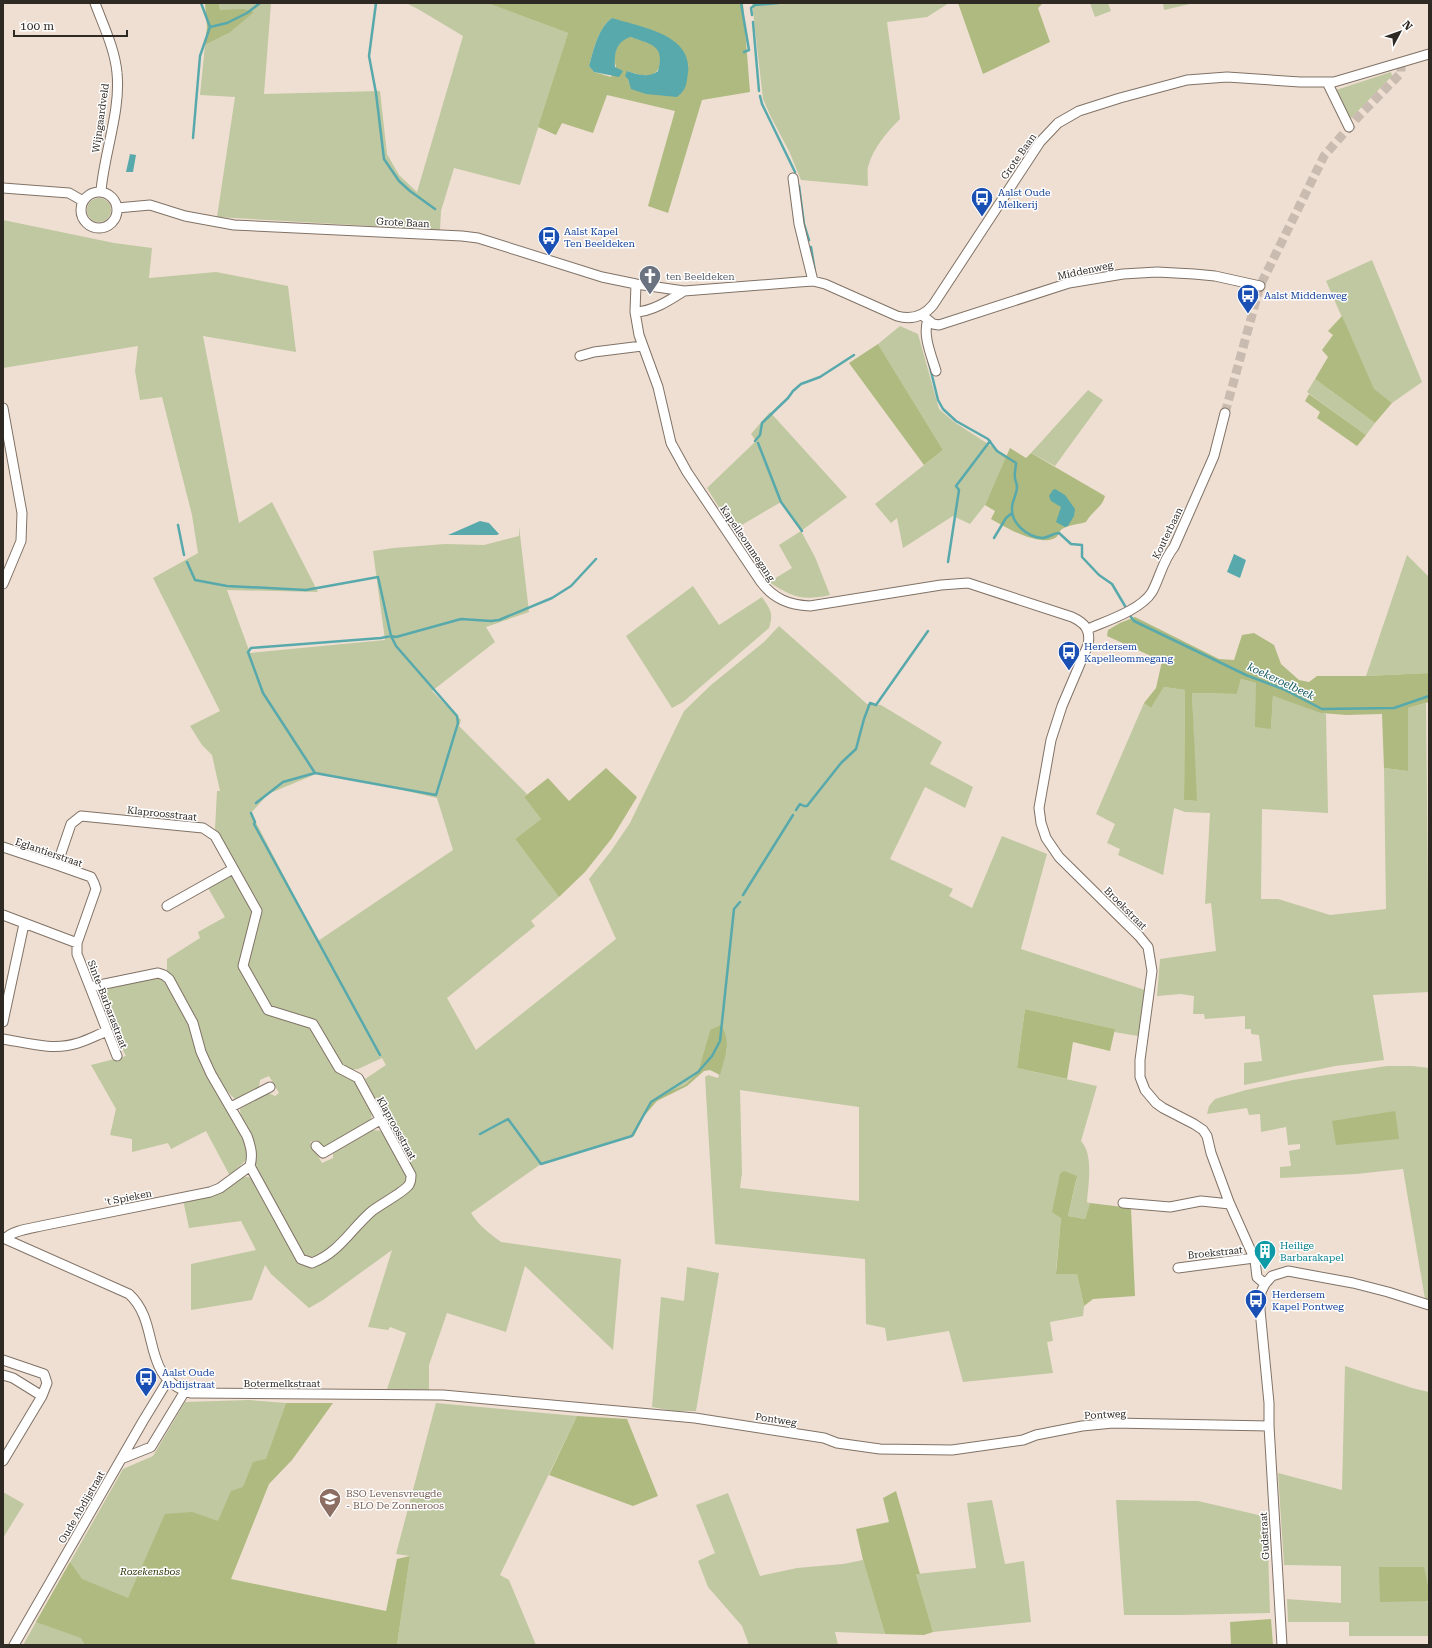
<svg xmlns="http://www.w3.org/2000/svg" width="1432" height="1648" viewBox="0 0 1432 1648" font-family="'Roboto Serif',serif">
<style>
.green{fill:#bfc8a0;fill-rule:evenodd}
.forest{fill:#aeba7f;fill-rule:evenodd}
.water{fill:#58a9ac}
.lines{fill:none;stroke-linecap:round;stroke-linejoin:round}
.stream{stroke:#58a9ac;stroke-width:2.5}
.minor-tunnel{stroke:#c9bbaf;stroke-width:9;stroke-dasharray:9 4.5;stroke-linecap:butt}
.minor-casing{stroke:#807266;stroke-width:11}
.minor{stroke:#fff;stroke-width:9}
.labels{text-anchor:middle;stroke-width:3;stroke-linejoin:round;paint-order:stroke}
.street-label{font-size:10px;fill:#2f2924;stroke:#fff}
.transit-label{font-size:10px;fill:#164399;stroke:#fff;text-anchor:start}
.worship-label{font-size:10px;fill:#5b616d;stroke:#fff;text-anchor:start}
.culture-label{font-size:10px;fill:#0d838f;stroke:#fff;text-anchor:start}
.education-label{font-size:10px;fill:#785e54;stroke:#fff;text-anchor:start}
.park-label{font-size:10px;font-style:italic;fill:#32380b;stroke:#fff}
.water-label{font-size:11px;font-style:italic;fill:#195d60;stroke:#fff}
</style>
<rect width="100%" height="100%" fill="#efdfd2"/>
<path class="green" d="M219,3H271L264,94L380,91L387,154L399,175L417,192L463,36L418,9L406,3H487L568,33L520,185L454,168L441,211L440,230L217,217L235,97L200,95L205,45L229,33L225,11L220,10Z
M752,3H949L927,17L887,22L900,119C887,132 873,148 868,167C867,172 868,180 868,186L801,180L789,151L771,117L763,99Z
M1090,3H1108L1111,11L1095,17Z
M1163,3H1194L1164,10Z
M1391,72L1392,76L1350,119L1336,90Z
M87 210a12 12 0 1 1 24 0a12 12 0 1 1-24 0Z
M3,220L114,243L152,248L149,278L216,272L288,286L296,352L203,336L239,523L272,502L318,592L227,590L250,653L385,640L373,551L393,548L445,544L484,545L519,536V526L529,612L486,627L495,642L432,691L461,720L459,726L527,794L524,797L541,819L515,839L559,897L531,921L535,926L447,998L476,1050L616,939L589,879L611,851L630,823L684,711L711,685L764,642L779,626L867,704L881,705L942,742L930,764L973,787L965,808L925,787L890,859L953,889L949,896L972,908L1002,836L1047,854L1021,949L1145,990L1138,1036L1114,1032L1115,1029L1025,1009L1017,1068L1097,1086L1081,1141C1094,1155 1088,1185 1087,1202L1090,1203L1085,1219L1068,1216L1077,1177L1061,1218L1056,1271L1077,1274L1084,1306L1083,1316L1050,1322L1053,1341L1047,1342L1053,1373L963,1382L949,1331L887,1341L885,1328L866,1324L865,1259L715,1244L705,1077L708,1075L718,1078L727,1049L710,1030L698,1072L685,1085L667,1092L651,1102L638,1122L632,1136L541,1164L471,1213C479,1226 489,1233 501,1242L621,1259L613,1350L525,1266L506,1332L447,1313L429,1365V1391L387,1389L406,1333L390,1327L388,1330L368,1327L392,1250L323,1300L309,1308L271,1274L265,1265L252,1300L191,1310V1264L256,1250L241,1221L189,1228L183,1200L242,1176L253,1178L306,1265H319L342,1249L372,1216L407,1192L416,1180L412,1169L365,1079L386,1065L382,1058L358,1069L349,1070L341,1064L323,1032L273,1008L264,995L248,965L261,909L215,829L217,791H220L212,755L202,745L190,726L220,711L153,578L198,553L192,515L162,397L140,400L135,371L138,346L3,368ZM316,774L381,785L437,798L453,850L318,941L251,813L268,794ZM740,1090L859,1107V1201L740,1188L742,1173Z
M1372,260L1422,382L1392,403L1374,390L1326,281Z
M900,326L918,334L939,409L954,422L1007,456L985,505L970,524L953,516L903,548L897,518L891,523L875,504L943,450L878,344Z
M1315,379L1375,423L1366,435L1307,392Z
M1088,390L1103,400L1055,466L1031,453Z
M770,412L847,497L801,531L815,557L830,595C802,601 792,597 769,582L792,568L779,545L801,531L781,502L733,530L707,488L756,441L751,434Z
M1407,555L1429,577V673L1366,676Z
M693,586L719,625L762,597C770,609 774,613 769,628L683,702L672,708L626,636Z
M1241,679L1256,683L1271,729L1273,696L1326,714L1328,813L1262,809L1261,899H1278L1330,915L1386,909L1384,768L1408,771V708L1426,703L1429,992L1373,995L1384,1060L1335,1066L1244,1085V1063L1262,1061L1259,1035L1251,1034V1029H1245V1016L1205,1019L1204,1014H1193L1194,996L1181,994L1157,996L1160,959L1216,951L1211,903L1205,904L1210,813L1185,812L1174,808L1163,875L1118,855L1120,849L1107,843L1115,824L1096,814L1144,703L1151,708L1164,687L1185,690L1184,800L1196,801L1192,693L1237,694Z
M227,876L235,878L253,909L242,957L264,1009L308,1026L316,1032L353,1078L372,1111L371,1121L325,1147L316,1140L310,1142L322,1163L333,1158V1153L372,1130L383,1131L407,1174L405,1183L336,1246L313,1259L304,1256L255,1164L256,1150L248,1128L241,1119L240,1109L254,1100L268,1093L275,1096L279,1093L269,1076L260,1080L259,1088L242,1098L235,1099C212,1078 207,1048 195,1022C189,1006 180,992 172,977L167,971V959L200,938L198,932L225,917L208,888Z
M149,978L162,979L169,988L189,1023L249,1153L247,1159L230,1176L206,1131L171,1149L168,1143L132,1152V1139L110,1135L116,1109L91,1065L126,1056L106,1019L100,992L113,987Z
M1387,1066H1413L1429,1068V1300L1425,1299L1403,1169L1356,1174L1280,1178V1167L1291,1166L1289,1151L1300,1149V1144L1288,1145L1286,1127L1261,1132L1260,1114L1249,1115L1247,1108L1207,1114L1209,1106L1215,1099L1246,1090L1293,1080Z
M687,1267L719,1273L696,1411H674L652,1407L661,1297L684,1301Z
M1345,1366L1412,1388L1429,1392V1591L1427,1602L1429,1601V1636H1349V1622H1288L1287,1599L1341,1603V1566L1284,1565L1278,1473L1342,1490Z
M249,1400L286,1403L202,1645H23L123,1469L153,1456L185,1402Z
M436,1403L577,1416L500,1575L509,1580L536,1645H397L410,1556L396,1554Z
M3,1492L24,1504L3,1538Z
M728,1493L760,1576L797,1568L843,1564L863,1560L885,1634L835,1632L838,1645H749L742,1626L708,1587L698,1561L715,1553L696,1505Z
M992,1500L1005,1564L1024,1561L1031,1622L933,1632L916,1574L976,1568L967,1503Z
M1116,1500L1198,1501L1267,1517L1270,1613L1179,1615H1124Z"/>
<path class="forest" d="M205,3H219L220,10L243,9L254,12L229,33L205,45L207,27Z
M487,3H743L750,92L702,100L668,213L648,206L675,111L607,95L593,133L562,123L556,135L538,127L568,33ZM612,18L689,66L629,83L627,71C641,76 660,81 660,60C661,56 660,51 657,48C651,42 639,40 631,37L623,39L617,46L614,58L616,67L611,77L594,72L589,66C594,49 598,28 612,18Z
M958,3H1043L1038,8L1050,42L983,74Z
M1342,316L1374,389L1392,403L1375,423L1315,379L1328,357L1322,350L1333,335L1328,331Z
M878,344L943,450L924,465L849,363Z
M1309,394L1366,435L1357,446L1317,418L1320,412L1305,401Z
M1010,448L1026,458L1031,453L1105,496C1102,508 1092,511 1086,522C1080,524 1068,525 1062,529C1059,531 1058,537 1055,538C1038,547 1005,527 991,519L995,511L985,505Z
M1135,617L1219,659L1234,660L1242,635L1254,633L1274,645L1281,664L1299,680L1309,682L1317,676H1366L1429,673V702L1408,708V771L1384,768L1382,714L1346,715L1321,713L1273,696L1271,729L1255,727L1256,683L1241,679L1237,694L1192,693L1197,801L1184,800L1185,690L1164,687L1151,708L1144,703L1156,688L1162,661L1107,636L1108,630L1120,623Z
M606,768L637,797L612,838L585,872L559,897L515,839L541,819L524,797L548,778L569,801Z
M1025,1009L1115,1029L1110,1051L1073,1042L1067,1079L1017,1068Z
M721,1025C732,1043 725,1056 720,1075L710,1070L704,1071L687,1086L657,1101L644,1116L634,1136H632L638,1122L651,1102L667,1092L685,1085L698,1072L710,1030Z
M1395,1111L1399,1139L1336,1145L1332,1121Z
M1064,1171L1077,1176L1068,1216L1085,1219L1090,1203L1131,1208L1135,1296L1093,1299L1084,1306L1077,1274H1056L1061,1218L1052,1212L1060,1174Z
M286,1403H333L292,1460L269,1484L231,1579L386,1611L397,1559L410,1556L397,1645H85L81,1638L36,1622L70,1562L82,1579L128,1598L165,1514L192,1512L218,1521L231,1491L243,1487L253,1462L266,1459Z
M577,1416L627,1419L658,1496L633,1506L549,1475Z
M896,1491L920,1574H916L933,1632L924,1635L885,1634L863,1560L856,1529L889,1522L883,1498Z
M1379,1567H1424L1429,1591V1601L1380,1602Z
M1271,1619L1273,1645H1231L1230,1622Z"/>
<path class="water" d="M612,18C640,27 693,34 688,73C686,85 687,89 677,97L646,94L631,89L628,79L625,76L627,71C638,75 649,78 658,71C665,45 652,45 631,37C616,41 614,53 615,67L623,71L619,77L594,72L589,66C594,49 598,28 612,18Z
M130,154L136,155L133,172H126Z
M1055,489L1065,495L1075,509L1074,516L1068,526L1065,527L1056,522L1061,507L1051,501L1049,496L1053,490Z
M480,521L489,523L499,534L497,535H448Z
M1234,554L1246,560L1240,578L1227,572Z"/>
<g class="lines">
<path class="stream" d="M376,3L369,56L376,93L384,159L399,181L410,191L435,209
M741,3L749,50L744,52
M752,15L751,8L755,5L778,3
M753,22L759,91
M210,27L227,23L247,13L260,3
M760,96L762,104L795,172
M193,138L200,56L210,27L201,3
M799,186L804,224L809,240
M811,247L815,272
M928,359L938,400L943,409L956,421L988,439L997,451L1016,463C1016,467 1014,473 1015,478C1015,481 1017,483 1017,487C1017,494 1012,501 1012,508C1011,523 1027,537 1042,538C1048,538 1053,533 1059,533L1071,544L1082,545V557L1099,575L1112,584L1125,606
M755,441L760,435L762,423L788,398L793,391L801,384L820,377L854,355
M758,443L781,502L802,531
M178,525L184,555
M994,538L1006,518L1012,513
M187,562L195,580L227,586L306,590L378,577L391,636L396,646L457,716L458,723L436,795L315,773
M948,562L959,490L956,486L990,441
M1131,617L1134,621L1246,675L1283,689L1322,709L1394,708L1429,696
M256,803L283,782L315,773L263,693L248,652L251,648L381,638L391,636L396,637L461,619L491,621L499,620L552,598L571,586L596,559
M796,810L800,804L804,806H807L841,763L856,749L864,719L870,703L876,705L928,631
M251,813L255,822L254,824L380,1055
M743,895L793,815
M480,1134L508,1119L541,1164L632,1136L651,1102L698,1072L712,1056L720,1041L734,909L740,902"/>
<path class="minor-tunnel" d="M1225,413L1260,286L1324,156L1358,117L1401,73V63"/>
<g class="minor-casing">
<path id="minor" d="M95,3C103,25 115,49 117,73C121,110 104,154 101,191
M1327,82L1349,127
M793,178L799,224L813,281
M3,188L69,193L83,201
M81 210a18 18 0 1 1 36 0a18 18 0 1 1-36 0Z
M117,208L150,205L185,216L234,225L462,236L478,238L602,277L636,284L684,291L799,282L813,281L825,284L897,316C911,320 923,317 933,305L1040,142L1058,123L1079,111L1120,98L1187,80L1227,77L1300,82H1334L1429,54
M636,284L635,312L639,335L658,387L671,443L687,472L761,582C774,599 789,605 810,606L941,585L968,583L1072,617C1085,623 1091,630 1088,645L1062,706L1051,740L1039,808L1041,823L1046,838L1059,857L1139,936L1148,947L1152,971L1140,1060V1077L1145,1090L1156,1103L1163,1108L1194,1124L1203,1130L1207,1136L1211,1153L1229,1202L1255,1260L1257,1277L1265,1284
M635,312C652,312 670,300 684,291
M922,315L933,324L939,325L1069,283L1123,274L1157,272L1194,274L1215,276L1260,286
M928,320C922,335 932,357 936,371
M580,356L594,352L642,346
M3,408L22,513L21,541L3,584
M1088,629C1106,621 1141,610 1152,592C1160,577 1163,560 1174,547L1214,456L1225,413
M3,847L57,865L91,877L94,883L96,889L77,943V954L117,1056
M57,865L71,824L81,816L203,828L215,836L257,911L243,966L268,1010L313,1024L339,1068L358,1078L411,1175C411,1179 411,1183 408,1186C402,1193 381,1204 372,1211C351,1229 340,1252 312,1263L301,1259L250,1166C253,1155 251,1147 247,1136L211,1074L201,1052L193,1023L169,979L164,975L158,973L90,987
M167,906L233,869
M3,915L77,943
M3,1022L24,924
M3,1039C27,1043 54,1051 78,1043C88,1040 97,1035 107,1031
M231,1107L270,1087
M316,1146L323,1153L380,1120
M1123,1203L1170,1207L1201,1201L1230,1204
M3,1238L129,1294C162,1324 139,1377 191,1393L443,1395L695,1418L824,1438L837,1443L880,1449L952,1450L1023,1440L1036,1435L1082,1426L1113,1423L1269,1426
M5,1239C10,1231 32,1228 41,1226L210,1192L220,1188L250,1166
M1178,1268L1254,1258
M3,1360L44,1374L47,1383L42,1396L3,1461
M3,1375L13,1378L42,1396
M121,1459L151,1447L185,1391
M14,1645L143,1421L168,1380
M1282,1645L1269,1426V1403L1260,1310L1261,1292L1265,1284L1272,1276L1288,1271L1353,1283L1388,1292L1429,1305"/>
</g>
<use href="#minor" class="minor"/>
</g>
<defs>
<g id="bus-pin" transform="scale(1.15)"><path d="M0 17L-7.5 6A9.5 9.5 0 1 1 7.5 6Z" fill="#1a4fb4" stroke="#fff"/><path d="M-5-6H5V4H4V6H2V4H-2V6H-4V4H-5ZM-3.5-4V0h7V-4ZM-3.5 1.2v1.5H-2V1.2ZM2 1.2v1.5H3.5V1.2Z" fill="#fff"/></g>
<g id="church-pin" transform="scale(1.15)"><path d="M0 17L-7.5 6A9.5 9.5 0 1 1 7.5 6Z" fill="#6b7280" stroke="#fff"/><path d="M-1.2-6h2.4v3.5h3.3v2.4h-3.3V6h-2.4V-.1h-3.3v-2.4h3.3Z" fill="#fff"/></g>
<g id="building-pin" transform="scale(1.15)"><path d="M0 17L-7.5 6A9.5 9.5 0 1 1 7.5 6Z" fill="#0f9aa8" stroke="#fff"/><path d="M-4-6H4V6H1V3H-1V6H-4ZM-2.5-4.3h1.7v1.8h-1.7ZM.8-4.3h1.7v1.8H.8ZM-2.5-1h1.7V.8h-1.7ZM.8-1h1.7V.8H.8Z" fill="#fff"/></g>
<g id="school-pin" transform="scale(1.15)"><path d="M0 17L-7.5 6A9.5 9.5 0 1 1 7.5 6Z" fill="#8d6e63" stroke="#fff"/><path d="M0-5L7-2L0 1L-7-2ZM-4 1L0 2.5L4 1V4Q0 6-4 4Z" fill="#fff"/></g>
</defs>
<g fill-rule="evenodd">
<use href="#bus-pin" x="982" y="198"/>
<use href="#bus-pin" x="549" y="237"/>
<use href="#church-pin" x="650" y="276"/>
<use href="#bus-pin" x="1248" y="295"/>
<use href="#bus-pin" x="1069" y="652"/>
<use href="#building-pin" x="1265" y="1251"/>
<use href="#bus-pin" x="1256" y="1300"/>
<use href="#bus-pin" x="146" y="1378"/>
<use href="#school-pin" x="330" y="1499"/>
</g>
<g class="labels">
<g class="street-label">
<text transform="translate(100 118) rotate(-82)" y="4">Wijngaardveld</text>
<text transform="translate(1018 156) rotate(-55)" y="4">Grote Baan</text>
<text transform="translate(403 222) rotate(3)" y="4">Grote Baan</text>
<text transform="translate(1085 270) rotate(-12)" y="4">Middenweg</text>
<text transform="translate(1167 533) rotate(-64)" y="4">Kouterbaan</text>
<text transform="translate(748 543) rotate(56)" y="4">Kapelleommegang</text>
<text transform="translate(162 813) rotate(6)" y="4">Klaproosstraat</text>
<text transform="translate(49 852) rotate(19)" y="4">Eglantierstraat</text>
<text transform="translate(1126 908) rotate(45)" y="4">Broekstraat</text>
<text transform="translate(108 1004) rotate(69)" y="4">Sinte-Barbarastraat</text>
<text transform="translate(397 1128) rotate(61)" y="4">Klaproosstraat</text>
<text transform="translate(128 1197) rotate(-11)" y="4">'t Spieken</text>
<text transform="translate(1215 1252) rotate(-6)" y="4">Broekstraat</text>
<text x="282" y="1387">Botermelkstraat</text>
<text transform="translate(1105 1414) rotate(-3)" y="4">Pontweg</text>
<text transform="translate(776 1419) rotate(9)" y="4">Pontweg</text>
<text transform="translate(81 1507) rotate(-60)" y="4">Oude Abdijstraat</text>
<text transform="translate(1264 1536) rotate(-93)" y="4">Gudstraat</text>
</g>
<g class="transit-label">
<text x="998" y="196">Aalst Oude<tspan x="998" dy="12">Melkerij</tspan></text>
<text x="564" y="235">Aalst Kapel<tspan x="564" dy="12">Ten Beeldeken</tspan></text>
<text x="1264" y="299">Aalst Middenweg</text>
<text x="1084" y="650">Herdersem<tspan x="1084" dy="12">Kapelleommegang</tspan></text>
<text x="1272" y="1298">Herdersem<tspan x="1272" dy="12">Kapel Pontweg</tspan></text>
<text x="162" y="1376">Aalst Oude<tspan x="162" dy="12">Abdijstraat</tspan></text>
</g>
<g class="worship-label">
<text x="666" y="280">ten Beeldeken</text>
</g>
<g class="culture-label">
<text x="1280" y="1249">Heilige<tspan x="1280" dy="12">Barbarakapel</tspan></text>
</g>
<g class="education-label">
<text x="346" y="1497">BSO Levensvreugde<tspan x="346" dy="12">- BLO De Zonneroos</tspan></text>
</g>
<g class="park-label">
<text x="150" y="1575">Rozekensbos</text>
</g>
<g class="water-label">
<text transform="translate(1281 681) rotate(25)" y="4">koekeroelbeek</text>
</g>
</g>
<rect width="1432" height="1648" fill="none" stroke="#2f2924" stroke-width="8"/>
<g transform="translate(1400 32) rotate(49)" stroke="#ffffff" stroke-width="3" paint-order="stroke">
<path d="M0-3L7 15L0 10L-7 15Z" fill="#2f2924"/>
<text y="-6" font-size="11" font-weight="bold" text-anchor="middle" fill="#2f2924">N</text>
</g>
<path d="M14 30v6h113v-6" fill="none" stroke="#2f2924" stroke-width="2"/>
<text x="20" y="30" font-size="12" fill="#2f2924" stroke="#ffffff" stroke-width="3" paint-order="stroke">100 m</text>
</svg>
